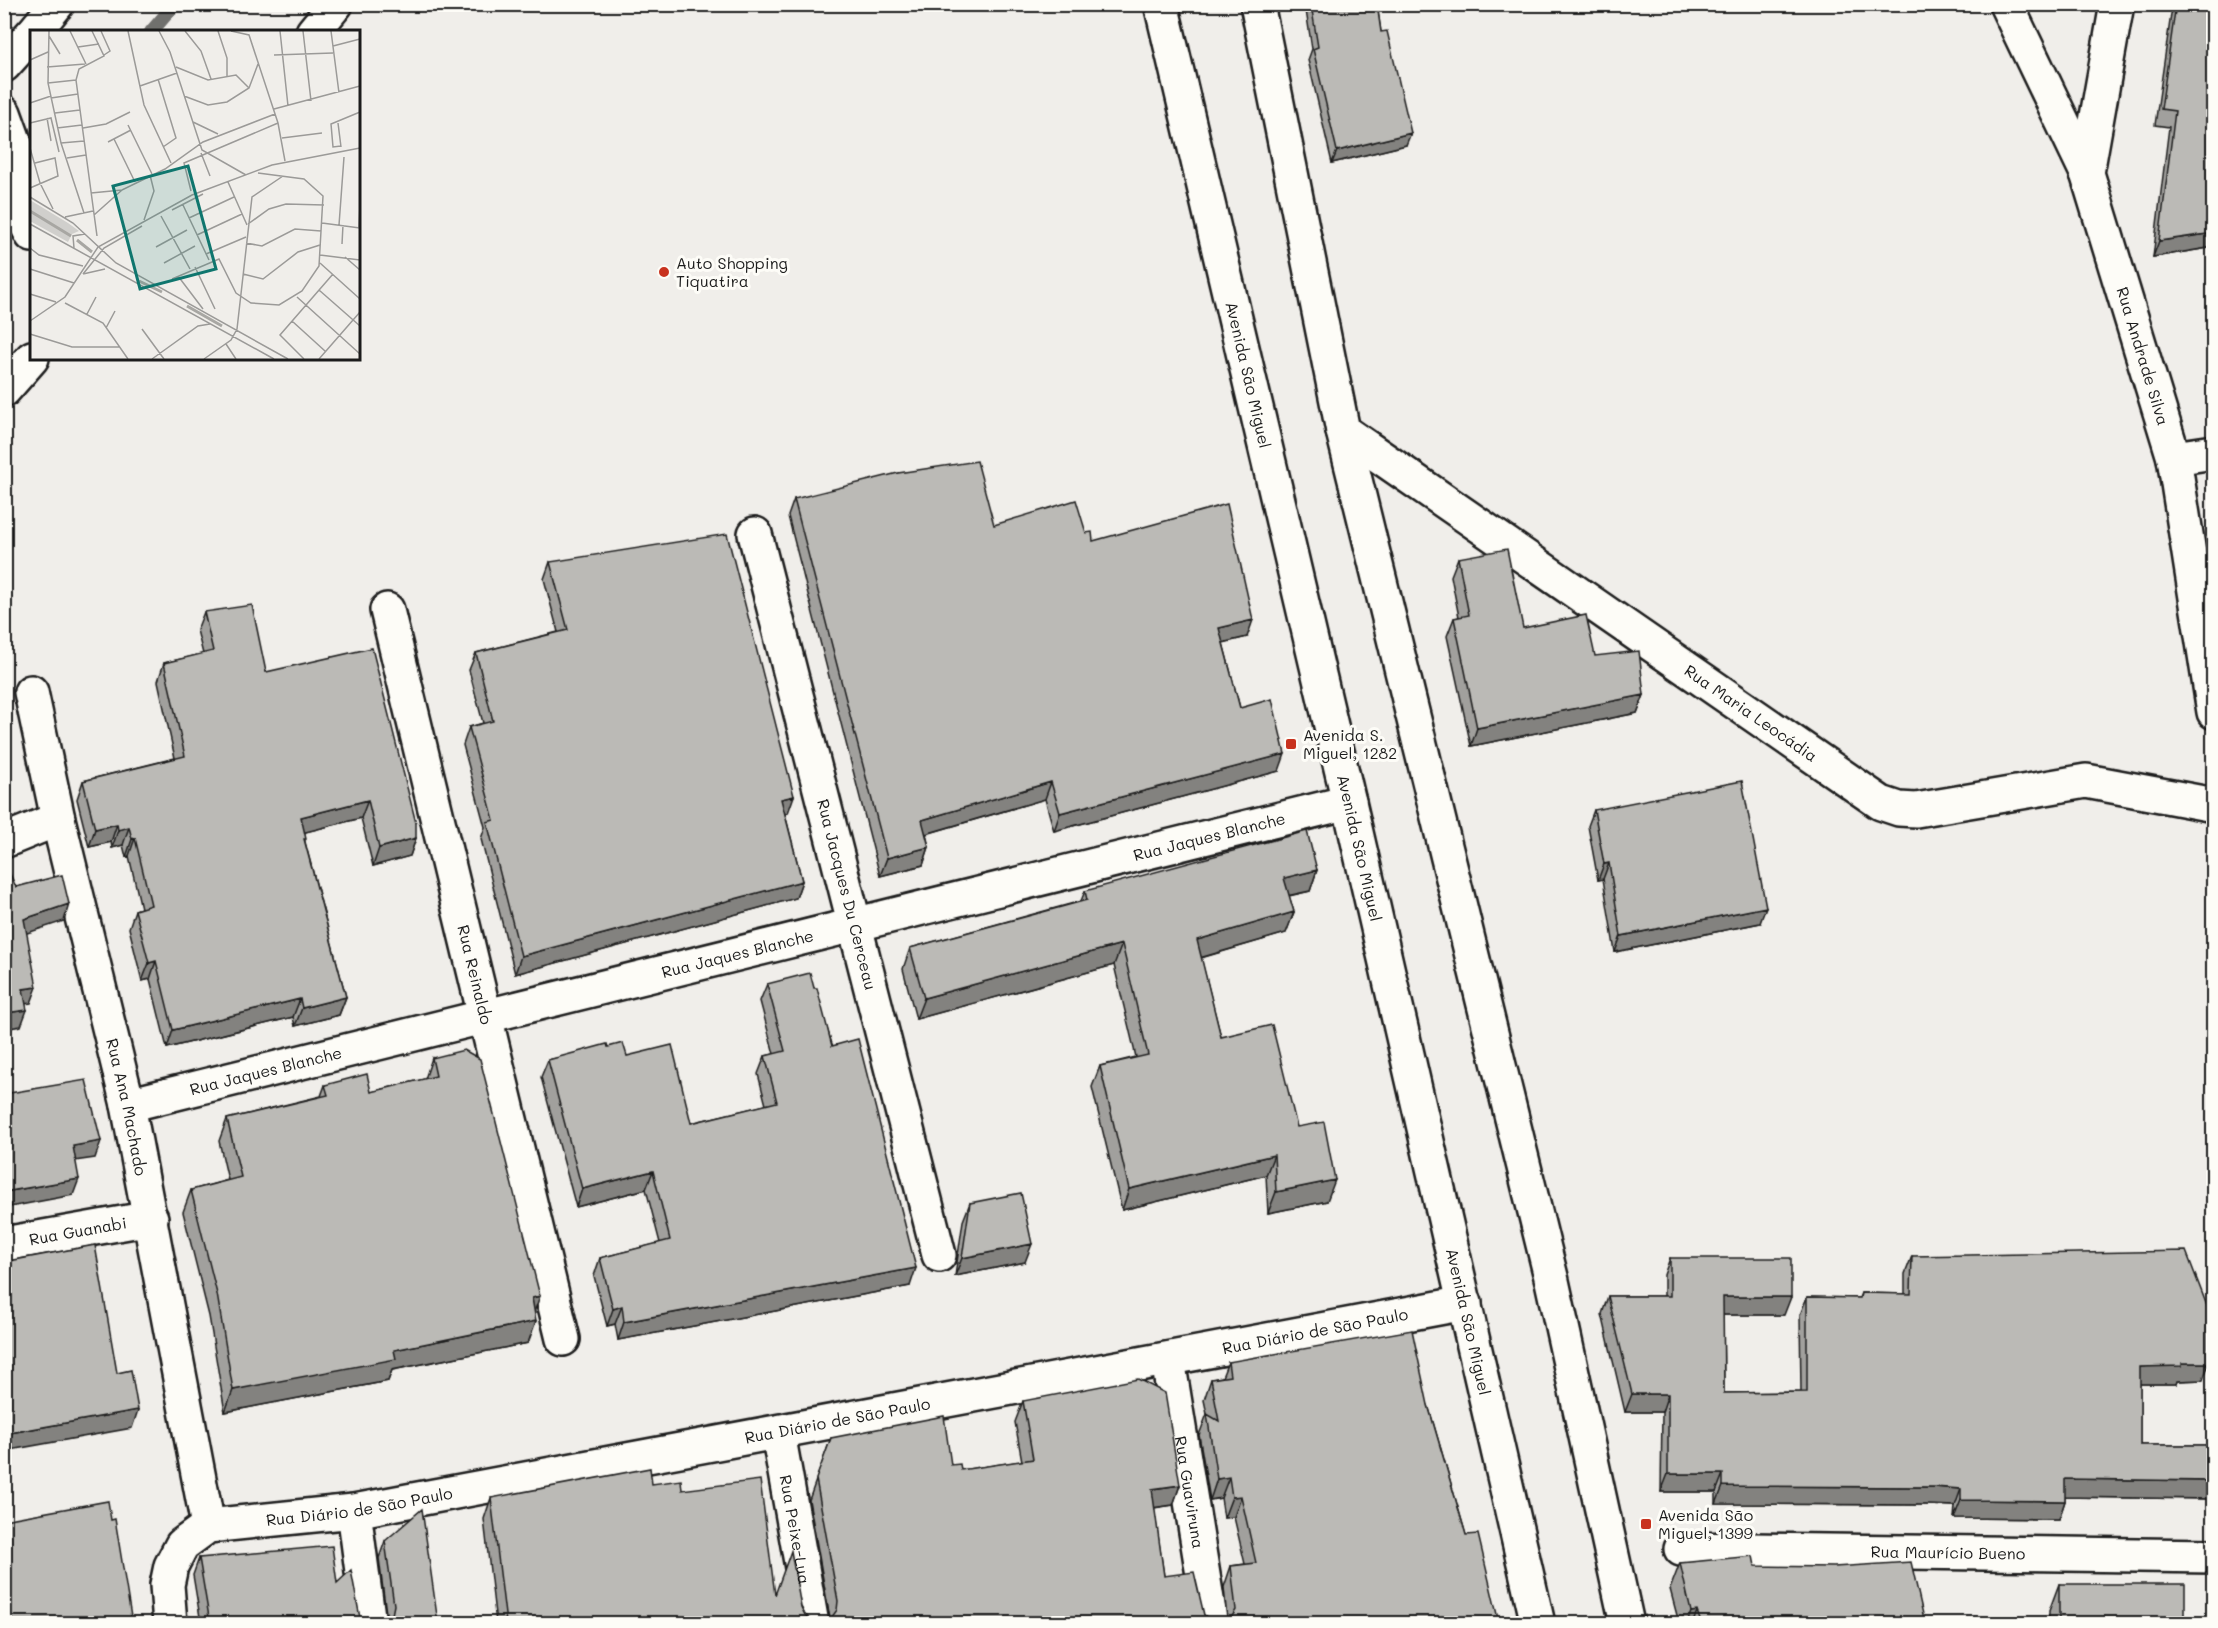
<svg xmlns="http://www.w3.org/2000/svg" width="2218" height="1628" viewBox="0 0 2218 1628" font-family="Mali,sans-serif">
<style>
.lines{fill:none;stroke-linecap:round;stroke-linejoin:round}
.stream{stroke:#706f6d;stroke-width:14}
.street-casing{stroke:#1c1c1c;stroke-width:38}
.primary-casing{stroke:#1c1c1c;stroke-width:38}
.street{stroke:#fdfcf7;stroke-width:33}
.primary{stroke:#fdfcf7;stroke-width:33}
.wall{fill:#a1a09d;stroke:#1c1c1c;stroke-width:1.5}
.shaded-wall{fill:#83827f;stroke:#1c1c1c;stroke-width:1.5}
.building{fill:#bbbab6;stroke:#1c1c1c;stroke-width:1.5}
.poi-dot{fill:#c8321e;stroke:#fdfcf7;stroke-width:2}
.labels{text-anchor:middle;stroke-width:6;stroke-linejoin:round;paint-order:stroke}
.poi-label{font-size:16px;fill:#1c1c1c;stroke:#fdfcf7;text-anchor:start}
.street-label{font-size:16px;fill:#1c1c1c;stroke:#fdfcf7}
.inset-river{fill:none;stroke:#a8a7a3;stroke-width:3}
.inset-road{fill:none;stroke:#9b9a98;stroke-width:1.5}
.view{fill:#0f766e;fill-opacity:0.15;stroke:#0f766e;stroke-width:3}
.inset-edge{fill:none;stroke:#1c1c1c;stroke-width:3}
</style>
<rect width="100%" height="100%" fill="#f0eeea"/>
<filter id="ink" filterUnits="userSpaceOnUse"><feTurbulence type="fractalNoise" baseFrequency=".0167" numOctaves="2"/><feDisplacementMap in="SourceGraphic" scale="12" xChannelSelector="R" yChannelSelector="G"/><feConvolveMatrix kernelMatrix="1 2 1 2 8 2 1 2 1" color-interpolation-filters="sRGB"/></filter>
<g filter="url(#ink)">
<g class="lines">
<path class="stream" d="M151,32L175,4"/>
<g class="street-casing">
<g id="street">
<path d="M2006,4L2087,173"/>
<path id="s1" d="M2117,4L2087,173L2174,458L2214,712"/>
<path id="s2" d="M1343,431L1881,803L1899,809L1916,810L2086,781L2214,805"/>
<path d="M2174,458L2214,452"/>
<path id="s3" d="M755,534L939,1255"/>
<path id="s4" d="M387,610L563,1339"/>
<path id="s5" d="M31,692L58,819L128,1105L208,1526"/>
<path d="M4,841L58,819"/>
<path id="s6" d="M128,1105L1349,802"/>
<path id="s7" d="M4,1244L151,1218"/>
<path id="s8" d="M1168,1360L1211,1624"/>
<path id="s9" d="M778,1433L812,1624"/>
<path d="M354,1511L369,1624"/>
<path id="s10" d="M1681,1549L2214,1556"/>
<path id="s11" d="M170,1624L167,1585L171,1566L182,1545L208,1526L354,1511L1465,1303"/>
</g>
</g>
<g class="primary-casing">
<g id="primary">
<path id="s12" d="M1161,4L1349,802L1538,1624"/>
<path d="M1257,4L1343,431L1552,1281L1627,1624"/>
<path d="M34,32L57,4"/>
<path d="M313,32L336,4"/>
<path d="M4,65L32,34"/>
<path d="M4,113L17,149L15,180L18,208L32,235"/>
<path d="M4,390L32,358"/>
</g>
</g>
<use href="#street" class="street"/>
<use href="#primary" class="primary"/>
</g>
<path class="wall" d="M1305,4H1377L1381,32L1406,145L1332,163L1308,60L1312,49Z
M2175,4H2214V247L2153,257L2169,127L2155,125L2171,14Z
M794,499L994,525L1086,533L1093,541L1247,637L1223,643L1240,708L1279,771L1054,831L1045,799L926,834L929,847L923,865L880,876L788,516Z
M1458,558L1523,628L1595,656L1644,695L1637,713L1471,746L1447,636L1454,618L1459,617L1451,576Z
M550,562L788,813L785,814L802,881L796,898L515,974L481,839L485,827L463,745L469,727L483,723L469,670L476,653L558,632L544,579Z
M204,612L266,672L416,838L410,856L373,866L361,818L305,832V842L346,997L339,1015L295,1026L293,1017L167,1048L150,979L142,981L129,928L135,910L141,908L129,856L126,857L123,845L112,848L111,842L89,847L77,799L83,781L175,758L158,681L164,663L203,654L197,630Z
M1594,810L1760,923L1615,952L1603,879L1598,880L1588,826Z
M1317,870L1310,891L1289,896L1294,912L1286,933L1201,958L1221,1037L1297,1127L1327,1201L1268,1213L1266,1175L1122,1210L1092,1087L1100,1066L1136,1057L1114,965L916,1019L903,969L910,948L1081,901L1085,891Z
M767,984L814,988L910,1286L618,1340L615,1324L607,1326L594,1276L600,1258L660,1243L646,1189L576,1207L541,1077L548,1060L608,1047L627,1056L691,1123L766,1105L758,1074L765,1056L774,1054L760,1001Z
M432,1058L535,1312L528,1343L392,1370L388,1381L225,1412L209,1316L183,1212L191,1190L228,1180L219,1141L227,1119L321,1096L325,1085L371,1092L425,1079Z
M970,1203L1025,1262L955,1276L963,1221Z
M1912,1256L2203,1380L2177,1381L2176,1384H2140V1445H2214V1499L2065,1497V1501L2059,1519L1954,1518L1955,1506L1927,1505L1716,1504V1492H1661L1662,1412H1625L1602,1314L1608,1296H1664V1275L1670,1258L1784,1315H1723L1724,1393L1801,1392L1800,1315L1807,1297L1859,1298L1861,1293L1905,1294V1274Z
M1228,1362L1428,1405L1466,1535L1499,1623H496L484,1519L491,1498L652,1484L682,1490L775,1594L801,1607L805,1615L813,1621L823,1622L830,1618L809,1500L831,1438L951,1465L961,1470L1022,1461L1015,1422L1023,1401L1180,1485L1173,1505L1154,1508L1164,1576L1204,1615L1212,1621L1222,1622L1227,1619L1224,1587L1231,1566L1245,1564L1234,1517L1224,1518L1221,1498L1210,1500L1199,1435L1207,1414L1204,1400L1211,1379L1222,1377Z
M385,1541L438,1623L387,1621L379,1558Z
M199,1558L337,1583L360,1618L367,1623H201L193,1575Z
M1680,1563L1755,1566L1925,1623H1679L1670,1589Z
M2059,1584L2185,1623H2049V1611Z"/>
<path class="shaded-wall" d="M1411,133L1406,145L1332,163L1337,151Z
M2214,233V247L2153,257L2159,241Z
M1253,620L1247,637L1213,645L1219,628Z
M1644,695L1637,713L1471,746L1477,728Z
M1285,754L1279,771L1054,831L1060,813Z
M1051,782L1045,799L915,837L922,820Z
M794,796L788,813L774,817L781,799Z
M368,800L361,818L294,835L301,817Z
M117,824L111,842L89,847L95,829Z
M129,827L123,845L112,848L118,830Z
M135,838L129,856L126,857L132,839Z
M416,838L410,856L373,866L379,848Z
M929,847L923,865L880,876L887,858Z
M1609,863L1603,879L1598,880L1604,864Z
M1317,870L1310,891L1277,898L1284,878Z
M802,881L796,898L515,974L521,956Z
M69,904L64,921L18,936L24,919Z
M1766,907L1760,923L1615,952L1621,936Z
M1294,912L1286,933L1189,961L1197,940Z
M1122,944L1114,965L916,1019L924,998Z
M156,961L150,979L142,981L149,963Z
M37,987L31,1003L17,1005L23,989Z
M346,997L339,1015L295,1026L302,1008Z
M300,999L293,1017L167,1048L173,1030Z
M27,1010L21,1026L4,1029L5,1013Z
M101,1141L95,1158L67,1162L73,1146Z
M1274,1155L1266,1175L1122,1210L1129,1189Z
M653,1171L646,1189L576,1207L582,1189Z
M79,1179L73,1195L4,1208V1192Z
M1335,1180L1327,1201L1268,1213L1276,1192Z
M1032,1244L1025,1262L955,1276L962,1258Z
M916,1268L910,1286L618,1340L624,1322Z
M540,1296L532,1318V1298Z
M1723,1297H1791L1784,1315H1716Z
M622,1306L615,1324L607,1326L613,1309Z
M536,1321L528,1343L392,1370L388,1381L225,1412L233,1390L394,1350Z
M2182,1363H2209L2203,1380L2177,1381L2176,1384H2133L2140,1367Z
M1632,1394H1668L1662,1412H1625Z
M138,1410L132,1428L4,1451V1434Z
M1668,1474H1723L1716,1492H1661Z
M1229,1477L1221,1498L1210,1500L1217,1479Z
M2065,1479L2214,1481V1499L2059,1497Z
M1180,1485L1173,1505L1144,1509L1152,1489Z
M1723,1486L1934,1487L1961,1489L1955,1506L1927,1505L1716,1504Z
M1241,1496L1234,1517L1224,1518L1232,1497Z
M1961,1500L2065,1501L2059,1519L1954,1518Z
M1697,1611L1693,1623H1687L1691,1612Z"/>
<path class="building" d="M1311,4H1377L1381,32L1387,31L1411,133L1337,151L1313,49L1318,47Z
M2176,4H2214V233L2159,241L2175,111L2161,109Z
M977,461L994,525L1076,500L1086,533L1092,532L1093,541L1227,504L1253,620L1219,628L1240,708L1272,699L1285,754L1060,813L1051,782L922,820L929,847L887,858L794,499L898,473Z
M727,534L794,796L781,799L802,881L521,956L487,822L494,820L469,727L493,721L476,653L568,630L550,562Z
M1507,549L1523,628L1586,615L1595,656L1639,651L1644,695L1477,728L1454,618L1469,615L1458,558Z
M252,605L266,672L372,648L416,823V838L379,848L368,800L301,817L306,839H304L346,997L302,1008L300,999L173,1030L156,961L149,963L135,910L151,905L135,838L132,839L129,827L118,830L117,824L95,829L83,781L185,756L164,663L213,651L204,612Z
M1742,781L1766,907L1621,936L1609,863L1604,864L1594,810Z
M1307,831L1317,870L1284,878L1294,912L1197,940L1221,1037L1272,1025L1297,1127L1324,1122L1335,1180L1276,1192L1274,1155L1129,1189L1100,1066L1148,1055L1122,944L924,998L910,948L1087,900L1085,891Z
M4,861L16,887L62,875L69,904L24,919L37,987L23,989L27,1010L5,1013L7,1019L4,1020Z
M810,973L814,988H817L832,1046L858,1039L916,1268L624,1322L622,1306L613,1309L600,1258L670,1240L653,1171L582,1189L548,1060L607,1044L608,1047L623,1043L627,1056L672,1045L691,1123L777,1102L765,1056L785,1051L767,984Z
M464,1050L480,1059L540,1296L532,1298L536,1321L394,1350L396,1359L233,1390L217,1294L191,1190L241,1177L227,1119L328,1095L325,1085L367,1074L371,1092L436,1076L432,1058Z
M86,1080L101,1141L73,1146L79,1179L4,1192V1094Z
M1021,1193L1032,1244L962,1258L970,1203Z
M95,1245L117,1373L131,1370L138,1410L4,1434V1262Z
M2186,1251L2209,1311V1363H2182V1366L2140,1367V1445H2214V1481L2065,1479V1501L1961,1500V1489L1934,1487L1723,1486V1474H1668V1394H1632L1608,1296H1670V1258H1791V1297H1723L1724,1393L1807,1392V1297L1860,1298L1861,1293L1911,1294L1912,1256Z
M1412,1330L1428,1405L1466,1535L1478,1534L1499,1623H506L491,1498L650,1468L652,1484L681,1480L682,1490L760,1480L775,1595L791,1551L801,1607L805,1615L813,1621L823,1622L832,1617L837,1610L838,1601L816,1479L831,1438L944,1416L951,1465L960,1464L961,1470L1033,1459L1023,1401L1138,1379L1165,1393L1180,1485L1152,1489L1164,1576L1194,1572L1204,1615L1212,1621L1222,1622L1231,1618L1236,1610L1231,1566L1256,1563L1241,1496L1232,1497L1229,1477L1217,1479L1207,1414L1219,1421L1211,1379L1230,1376L1228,1362Z
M108,1501L111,1520L115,1519L132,1623H4V1520Z
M422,1509L438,1623H382L387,1621L392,1615L394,1605L385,1541Z
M332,1546L337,1583L351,1570L360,1618L367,1623H210L199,1558Z
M1753,1556L1755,1566L1834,1567L1911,1562L1925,1623H1701L1697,1611L1691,1612L1680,1563Z
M2059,1584H2185V1623H2059Z"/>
</g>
<g class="poi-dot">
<circle cx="664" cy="272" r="6"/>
<rect x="1285" y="738" width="12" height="12" rx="3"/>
<rect x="1640" y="1518" width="12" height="12" rx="3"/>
</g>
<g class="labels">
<g class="poi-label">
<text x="676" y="269">Auto Shopping<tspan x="676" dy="18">Tiquatira</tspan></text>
<text x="1303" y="741">Avenida S.<tspan x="1303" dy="18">Miguel, 1282</tspan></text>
<text x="1658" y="1521">Avenida São<tspan x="1658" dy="18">Miguel, 1399</tspan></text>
</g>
<g class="street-label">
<text dy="6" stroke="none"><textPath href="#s1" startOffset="363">Rua Andrade Silva</textPath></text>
<text dy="6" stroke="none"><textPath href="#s12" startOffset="381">Avenida São Miguel</textPath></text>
<text dy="6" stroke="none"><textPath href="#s2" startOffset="496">Rua Maria Leocádia</textPath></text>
<text dy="6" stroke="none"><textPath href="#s6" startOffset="1114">Rua Jaques Blanche</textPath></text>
<text dy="6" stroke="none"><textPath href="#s12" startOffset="867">Avenida São Miguel</textPath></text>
<text dy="6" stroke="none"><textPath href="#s3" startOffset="372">Rua Jacques Du Cerceau</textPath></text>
<text dy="6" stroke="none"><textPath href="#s6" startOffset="628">Rua Jaques Blanche</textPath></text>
<text dy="6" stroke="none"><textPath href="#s4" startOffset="375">Rua Reinaldo</textPath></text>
<text dy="6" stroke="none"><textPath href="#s6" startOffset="142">Rua Jaques Blanche</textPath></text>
<text dy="6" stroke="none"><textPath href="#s5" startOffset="426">Rua Ana Machado</textPath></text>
<text dy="6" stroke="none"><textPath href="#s7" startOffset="75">Rua Guanabi</textPath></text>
<text dy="6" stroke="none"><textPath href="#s12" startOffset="1353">Avenida São Miguel</textPath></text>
<text dy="6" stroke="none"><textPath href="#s11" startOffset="1239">Rua Diário de São Paulo</textPath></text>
<text dy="6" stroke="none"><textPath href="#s11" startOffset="753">Rua Diário de São Paulo</textPath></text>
<text dy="6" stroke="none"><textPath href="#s8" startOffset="134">Rua Guaviruna</textPath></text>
<text dy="6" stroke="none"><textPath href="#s11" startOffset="267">Rua Diário de São Paulo</textPath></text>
<text dy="6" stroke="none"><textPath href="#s9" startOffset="98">Rua Peixe-Lua</textPath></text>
<text dy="6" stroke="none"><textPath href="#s10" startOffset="267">Rua Maurício Bueno</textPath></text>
</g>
</g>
<g transform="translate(30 30)">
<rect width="330" height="330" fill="#f0eeea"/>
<path d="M0,170L38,193L49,201L42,204L38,212L0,191Z" fill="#d0cfcc"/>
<path class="inset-river" d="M0,181L41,206M47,210L62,222M109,251L132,262M157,276L192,296"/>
<path class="inset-road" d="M19,1L18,53L31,113L54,183M40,1L56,34M62,1L74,26L49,39L46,50L67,206M71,1L80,21L74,25M98,1L114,75L141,133M129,1L140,22L172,120L216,145M155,1L171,21L181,49M188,1L197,28V46M201,1L219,5L248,93L255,131M250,1L258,76M273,1L281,71M301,1L309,63M19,6L30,24M303,16L330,9M48,17L69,14M244,25L303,23M0,30L18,22M17,37L55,34M146,37L178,50L206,45L219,58M128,49L146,108L133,117M18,53L46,50M110,56L147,43M154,66L178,75L197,72L219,58L228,34M21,68L48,64M0,73L21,66M244,79L330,56M25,83L50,80M17,88L21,111M163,92L188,104M0,93L21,88L29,122M308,93L311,117M98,95L122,144M27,98L52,95M53,98L76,94L100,82M252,108L292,103M84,109L105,152M78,112L101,100M31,113L54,111M311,116L303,117L301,94L330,82M0,118L10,153L23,179M171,123L180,146M37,128L56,125M198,152L217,195M0,158L28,146L25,128L5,133M161,161L154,133L248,93M61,163L92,160L135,139L173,112L245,84M0,167L43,193L86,233L258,329M153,175L179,230M142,180L173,164M64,185L92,160M131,186L160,239M35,187L63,181M159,188L204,167M114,190L124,161L120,145M292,193L330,198M0,194L244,329M218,194L239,179L256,174L294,175M309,195L314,127M329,197L330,175M167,205L212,184M216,213L232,216L265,199L291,201M312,214L313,195M126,217L157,200M0,218L9,225L53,236M44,218L43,206L55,204M176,224L216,207M290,225L330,230M315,227L330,240M134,233L165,216M290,233L330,269M165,237L185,279M0,239L44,253M53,244L74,218L112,196M53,244L75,239M213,244L233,249L268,222L290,215M148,246L173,279M142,249L189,229L206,263L221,273L249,275L272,261L289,236L293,166L274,149L228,143M289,260L330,296M0,264L26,272M267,267L330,324M35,273L73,293L98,329M57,284L66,267M0,291L35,267L68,217L162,165L242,135L330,118M262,291L295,321M76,298L85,281M112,299L134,329M0,304L42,317H89M196,314L206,329M122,329L168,296L180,294M174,329L201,310L207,299L222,167L253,146M274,329L250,305L303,244M289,329L330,282"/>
<path class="view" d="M158,136L186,239L110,259L83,156Z"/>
<rect width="330" height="330" class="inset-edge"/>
</g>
<rect width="2218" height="1628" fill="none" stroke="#fdfcf7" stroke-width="24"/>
<rect x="12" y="12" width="2194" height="1604" fill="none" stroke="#1c1c1c" stroke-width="2" filter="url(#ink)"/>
</svg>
